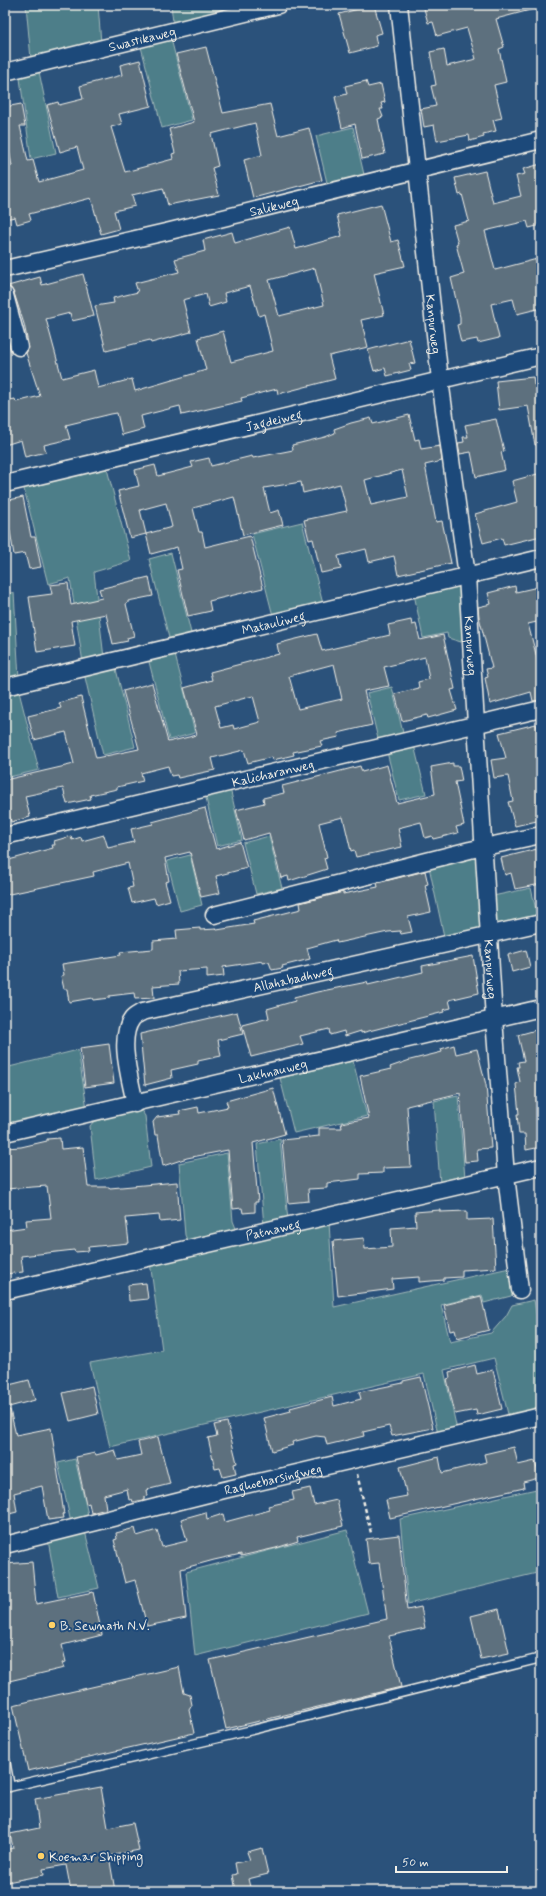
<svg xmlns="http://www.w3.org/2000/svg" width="546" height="1896" viewBox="0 0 546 1896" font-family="Mynerve,sans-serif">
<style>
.green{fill:#4e7e89;stroke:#a1b8b8}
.building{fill:#5d707e;stroke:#f4f1e8;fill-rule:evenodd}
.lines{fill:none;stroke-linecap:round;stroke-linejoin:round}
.service-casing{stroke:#f4f1e8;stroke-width:11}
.minor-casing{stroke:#f4f1e8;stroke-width:19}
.path{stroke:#f4f1e8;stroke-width:2.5;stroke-dasharray:4 3;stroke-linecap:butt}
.service{stroke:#1f4a7a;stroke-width:8}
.minor{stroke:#1f4a7a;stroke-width:16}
.poi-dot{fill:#ffd166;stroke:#1f4a7a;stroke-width:1.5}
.labels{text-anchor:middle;stroke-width:4;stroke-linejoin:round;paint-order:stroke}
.street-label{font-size:13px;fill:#f4f1e8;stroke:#1f4a7a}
.poi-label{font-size:13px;fill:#f4f1e8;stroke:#1f4a7a;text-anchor:start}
</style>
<rect width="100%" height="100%" fill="#2b527b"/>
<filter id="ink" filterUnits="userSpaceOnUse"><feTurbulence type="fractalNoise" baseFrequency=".025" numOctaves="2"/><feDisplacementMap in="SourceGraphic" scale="8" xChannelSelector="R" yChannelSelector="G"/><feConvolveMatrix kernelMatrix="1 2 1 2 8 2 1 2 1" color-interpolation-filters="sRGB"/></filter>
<g filter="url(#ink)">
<path class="green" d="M26,5H98L101,43L31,59Z
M171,5H246L173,22Z
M170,35L192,120L162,128L140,43Z
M38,67L56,153L31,159L19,71Z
M353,127L365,179L328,187L316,136Z
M106,465L131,561L94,572L104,658L83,663L70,578L48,584L23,485Z
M302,522L323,604L273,616L252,534Z
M171,553L192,637L170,642L149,559Z
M456,585L460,589L464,633L461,642L448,638L447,633L423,638L414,594Z
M14,592L19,679L5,682V595Z
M174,651L195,733L169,740L148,658Z
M115,665L135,747L103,755L84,673Z
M392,687L404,737L379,743L367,693Z
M18,688L39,770L9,777L5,760V691Z
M414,745L426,794L399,800L387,752Z
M230,788L242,840L217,846L205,794Z
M269,836L282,888L256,894L243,843Z
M479,854L484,931L445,941L428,862Z
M190,855L202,905L180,911L167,861Z
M531,888L538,919L499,927L495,924L493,896Z
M78,1050L87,1109L5,1128V1068Z
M353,1061L367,1116L294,1133L280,1078Z
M458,1096L465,1178L440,1184L434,1101Z
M140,1109L145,1116L151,1167L96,1180L90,1126L93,1122Z
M280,1139L288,1221L264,1226L257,1144Z
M227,1153L233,1221L237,1231L188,1242L185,1235L179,1163Z
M329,1222L334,1307L514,1267L516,1292L511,1296L484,1303L482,1295L441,1305L450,1342L491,1333L506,1316L512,1305L534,1300L538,1324L541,1323V1411L509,1418L494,1358L444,1370L457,1430L438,1434L424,1374L110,1447L90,1363L162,1350L150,1262Z
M75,1459L89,1519L71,1523L58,1463Z
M541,1488V1572L408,1604L400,1519Z
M347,1530L368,1613L195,1656L186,1572Z
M85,1531L99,1588L58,1597L48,1540Z"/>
<path class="building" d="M374,5L382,33L375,35L377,46L350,53L339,14Z
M423,5H533L534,9L496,19L504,47L499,49L506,82L494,85L502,118L493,120L496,131L483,134L484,137L470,141L469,135L437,141L434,125L424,127L421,109L436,106L431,86L436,85L430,52L444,49L447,66L476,59L467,28L437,36L433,22L428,23Z
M206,47L223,113L270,104L278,136L309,128L322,180L253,198L244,160L262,155L255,123L211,134L218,166L212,168L219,195L168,205L163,188L132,195L135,206L114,211L119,229L101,234L91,198L29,214L31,220L17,224L15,217L5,219V167L12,166L7,139H5V107L21,104L25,126H20L28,161L33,160L39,182L83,170L77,147L60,152L47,105L58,102L59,105L83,99L80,86L122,75L120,65L140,60L151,106L119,114L122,124L111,127L125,172L173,159L172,154L175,153L169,129L194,122L176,54Z
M366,81L368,87L381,84L385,102L381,103L383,109H380L383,117L378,119L385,154L362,159L355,124L342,128L335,97L347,94L345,86Z
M541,164V225L529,228L527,221L485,231L495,270L541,258V308L517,314L513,299L491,304L499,338L478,343L477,339L461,342L457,325L460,324V317L451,278L464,274L456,244L458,243L453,225L469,221L462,194L459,195L455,178L485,171L493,203L521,196L516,176L525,174L523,169Z
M381,204L391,242L398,240L405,266L374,273L384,315L361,320L368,347L329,356L335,379L278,394L277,389L241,398L242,401L182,415L180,406L141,416L144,429L122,435L117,413L111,414L66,425L70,439L44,445L46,452L25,457L21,440L5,445V401L15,399L16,402L40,396L26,353L29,348L24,324L14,293L8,286L40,277L42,285L83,274L94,316L72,321L70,313L46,319L62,378L94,370L98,388L132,379L135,391L206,370L198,338L223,331L231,362L273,351L264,314L259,316L250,286L224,293L226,302L209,307L206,294L183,300L191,332L151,343L150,340L106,351L95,306L114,303L113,298L138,292L135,283L179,272L175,259L205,251L203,240L232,232L235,243L290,227L296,249L342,236L337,215ZM315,268L324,305L279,316L269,280Z
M409,339L415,363L409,364L411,370L387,376L385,368L374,371L368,350Z
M533,377L534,385L541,383V444L535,445L528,406L499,410L496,381Z
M409,415L415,440L419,439L421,449L440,446L442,461L425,465L436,522L442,521L451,563L398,575L394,556L369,562L366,549L338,556L341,569L321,573L313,539L309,540L304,520L347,511L340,484L303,493L301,482L264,488L270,513L279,510L283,525L243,535L234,497L193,508L199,532H202L205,547L250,536L263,588L209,601L211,611L188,616L177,570L182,569L177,547L151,554L146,534L172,527L166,503L140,510L146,534L130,538L118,491L139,486L135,470L155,465L158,476L193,467L191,462L209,458L211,466L252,456L253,458L293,450L292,445L325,437L335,433L334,429L351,423L371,418L373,424ZM402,470L408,497L371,505L365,480Z
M496,419L504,451L501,452L505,470L476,477L471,452L460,454L458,443L464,442L463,437H468L465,425Z
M541,473V536L504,545L502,538L483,543L475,514L517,502L512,481Z
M23,497L31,537H35L41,567L29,569L25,553L14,555L10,531L5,532V501Z
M149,577L153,596L128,601V603L126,604L134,636L127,638L128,641L113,644L106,614L71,621L75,646L37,652L29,597L52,594L50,585L68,583L71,605L102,598L99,589Z
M515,586L516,592L538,587L541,601V621L528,624L541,673V700L533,701L531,692L490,704L485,678L488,677L486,669L492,668L479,617L478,607L491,604L488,593Z
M411,620L412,625L416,624L420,640L443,635L455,689L451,690L457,710L428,718L427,715L402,721L395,694L419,688L418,682L429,679L425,657L384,667L389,686L364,691L372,725L338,733L339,737L320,741L322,746L293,752L294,755L273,760L272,757L248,763L244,750L212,758L215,770L178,778L177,775L171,776L168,766L141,773L143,781L117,787V789L90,795L91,799L67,804L63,788L25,796L30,817L11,822L5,798V780L74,764L66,732L34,740L28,716L61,708L59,703L81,697L96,758L139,749L123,691L152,683L168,742L197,735L184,688L212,680L210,672L279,654L277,644L292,640L317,634L322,651L390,635L388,625ZM334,664L342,699L298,709L289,676ZM253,696L260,722L234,729L233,725L221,728L215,706Z
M536,724L541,743V820L515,826L508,802L513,801L508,776L494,778L491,760L506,758L499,733Z
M453,763V766H459L462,781L455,782L464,825L456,827L458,833L433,839L432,836L425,838L421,822L398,828L402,847L356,857L354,850L351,851L343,817L319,823L327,857L324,858L327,869L289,881L288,876L281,878L269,833L244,840L236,810L264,803L263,798L284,793L282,786L360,766L362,772L387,765L397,803L435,794L431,767Z
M205,808L216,849L240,842L247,868L216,876L220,893L201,897L190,852L165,858L169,881L165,882L170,900L156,904L154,898L132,903L128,888L133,887L128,863L93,872L94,876L5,895V861L53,848L52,845H55L54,841L71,836L72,840L81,837L82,841L104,835L108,848L134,842L131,829L153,824L152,822Z
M541,848V884L515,889L511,873L505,875L501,858Z
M425,871L428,884L425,885L431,912L408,917L412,932L401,934L400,931L388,932L337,943L336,940L307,948L310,959L282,966L283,968L272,970L269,962L263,963V961L223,967L224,976L207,978V969L178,971L179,984L153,986L154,998L135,999L134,993L109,996V998L93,1000L92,998L69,1002L67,989H64L61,976L64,975L62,964L121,955L120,952L153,949V941L177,939L176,930L200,928V930L216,929L217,930L254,924L253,921L301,909L300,903L343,892V894L378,887L377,883Z
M526,950L530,967L512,972L508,955Z
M473,956L479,993L449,1000L451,1008L443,1010L444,1012L361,1033V1031L345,1036L344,1031L330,1035L329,1029L300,1036L303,1044L251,1057L242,1025L269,1018L267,1009L295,1001L294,998L317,992L367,982L368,985L423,972L422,966Z
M237,1012L243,1034L218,1040L221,1056L198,1061V1064L171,1070L172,1078L145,1085L140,1034Z
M536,1030L537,1039L541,1038V1147L526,1150L525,1134H519L517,1114H519L516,1084L520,1082L517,1067H519L518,1062L524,1061L518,1035Z
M109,1044L114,1083L85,1087L80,1048Z
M454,1045L456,1054L477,1049L486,1085L491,1148L477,1149L478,1161L465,1162L460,1093L407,1106L411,1167L383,1168V1173L360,1174V1179L327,1183V1188L308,1189L309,1201L288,1203L282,1140L319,1136V1128H342L341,1123L369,1118L360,1076L391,1069L390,1067L410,1060L442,1052L441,1049Z
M273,1088L285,1134L253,1143L258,1202H255V1212L243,1213L242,1208L233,1209L228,1150L187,1158L163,1166L158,1135H155L153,1122L157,1117L180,1114L179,1111L198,1107L199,1113L228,1107L226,1101Z
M60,1138L61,1149L83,1147L88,1187H109L110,1188L177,1182L180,1220L160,1222L159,1215L126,1218L129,1243L88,1247L89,1251L75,1252L74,1250L21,1256L23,1272L5,1274V1230L27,1227L26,1220L51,1218L47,1186L5,1189V1148L21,1147L47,1141V1139Z
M440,1210V1212L467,1211V1220L493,1219L496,1268L462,1270V1277L444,1278V1280L419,1282V1277L392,1279L393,1289L338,1296L333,1241L364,1238L365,1249L392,1247L391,1228L416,1226L415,1212Z
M146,1283L148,1299L129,1301L128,1285Z
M481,1296L489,1330L457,1338L455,1330L450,1331L444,1305Z
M475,1365L477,1374L493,1370L502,1409L477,1415L476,1410L455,1414L447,1379L450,1378L449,1372Z
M421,1377L433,1428L392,1436L389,1426L363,1432L364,1436L327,1445L325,1437L316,1436L292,1442L293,1445L272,1451L264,1418L291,1411L290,1408L332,1397L334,1406L361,1399L359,1392L403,1383V1381Z
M29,1380L35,1400L5,1408V1386Z
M92,1386L98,1414L70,1421L63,1393Z
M5,1410H10L16,1435L51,1428L64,1514H62L63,1518L48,1520L42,1486L14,1493L17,1512L5,1515Z
M227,1422L237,1463L234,1464L236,1474L223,1477L220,1468L215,1469L208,1438L217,1436L214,1425Z
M158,1437L170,1484L146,1490L147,1496L144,1497V1500L133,1502L132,1499L129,1500L127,1489L104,1495L106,1509L91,1513L89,1503L86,1504L76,1457L95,1453L96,1455L115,1450L118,1460L141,1455L138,1442Z
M514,1447L518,1465L535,1461L539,1478L523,1482L524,1488L390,1518L386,1500L407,1496L400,1467L439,1457L442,1473L486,1462L484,1454Z
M310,1488L314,1505L337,1500L343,1526L297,1537L298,1541L276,1548L241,1556V1554L214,1560L181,1569L186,1618L147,1626L135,1580L125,1583L114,1540L117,1539L116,1533L135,1528L137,1536L157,1530L162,1547L187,1541L181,1519L206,1512L207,1519L223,1514L225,1522L270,1510L268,1506L294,1500L292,1492Z
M399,1535L407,1610L421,1607L425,1628L389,1636L401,1687L226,1729L210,1660L387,1619L379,1563L369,1564L366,1539Z
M32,1562L36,1604L93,1592L102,1635L62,1645L66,1662L62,1663L64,1668L5,1682V1564Z
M499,1609L509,1653L481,1659L471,1616Z
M179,1667L184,1693L190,1695L192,1705L189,1710L194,1733L28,1771L13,1705Z
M101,1787L108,1828L133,1823L139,1850L109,1856L115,1891H71L66,1865L43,1869L44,1875L7,1882L5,1850L13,1848L10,1834L39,1828L35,1799Z
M262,1848L268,1874L248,1879L251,1891H236L233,1875L237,1874L235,1863L250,1860L247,1852Z"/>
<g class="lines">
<g class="service-casing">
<path id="service" d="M5,1760L10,1787
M5,1788L248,1731L541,1658"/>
</g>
<g class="minor-casing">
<g id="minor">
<path id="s1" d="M399,5L440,380L467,576L494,1019L506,1176L520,1290"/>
<path id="s2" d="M5,72L278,5"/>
<path id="s3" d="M5,269L170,231L541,140"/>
<path d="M5,295L19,347"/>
<path id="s4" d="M5,484L541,356"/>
<path id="s5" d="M5,687L541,558"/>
<path id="s6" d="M5,836L541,709"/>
<path d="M214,915L470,850L541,835"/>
<path id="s7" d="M135,1104C131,1081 117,1039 132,1019C134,1016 139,1014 142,1012L541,923"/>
<path id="s8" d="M5,1133L541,1008"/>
<path id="s9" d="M5,1291L541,1167"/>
<path id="s10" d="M5,1545L224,1490L541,1416"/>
</g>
</g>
<path class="path" d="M357,1474L371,1533"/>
<use href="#service" class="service"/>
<use href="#minor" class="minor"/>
</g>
</g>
<g class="poi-dot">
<circle cx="52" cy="1625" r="4"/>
<circle cx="41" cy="1856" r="4"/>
</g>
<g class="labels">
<g class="street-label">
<text dy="5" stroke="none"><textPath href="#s2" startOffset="141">Swastikaweg</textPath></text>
<text dy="5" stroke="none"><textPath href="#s3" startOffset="276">Salikweg</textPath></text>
<text dy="5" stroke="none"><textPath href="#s1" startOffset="321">Kanpurweg</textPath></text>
<text dy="5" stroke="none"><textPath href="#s4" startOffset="276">Jagdeiweg</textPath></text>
<text dy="5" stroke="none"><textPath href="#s5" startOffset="276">Matauliweg</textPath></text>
<text dy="5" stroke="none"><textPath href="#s1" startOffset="645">Kanpurweg</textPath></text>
<text dy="5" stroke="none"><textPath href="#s6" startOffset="275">Kalicharanweg</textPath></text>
<text dy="5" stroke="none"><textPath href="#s1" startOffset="969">Kanpurweg</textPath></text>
<text dy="5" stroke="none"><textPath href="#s7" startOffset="254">Allahabadhweg</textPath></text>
<text dy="5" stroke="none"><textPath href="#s8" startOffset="275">Lakhnauweg</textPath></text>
<text dy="5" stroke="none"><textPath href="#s9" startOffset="275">Patnaweg</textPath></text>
<text dy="5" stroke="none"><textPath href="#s10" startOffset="276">Raghoebarsingweg</textPath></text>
</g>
<g class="poi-label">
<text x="60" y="1630">B. Sewnath N.V.</text>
<text x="49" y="1861">Koemar Shipping</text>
</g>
</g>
<rect width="546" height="1896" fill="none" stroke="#1f4a7a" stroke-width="20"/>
<rect x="10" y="10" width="526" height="1876" fill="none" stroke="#f4f1e8" stroke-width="1.5" filter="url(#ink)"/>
<path d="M396 1866v6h111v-6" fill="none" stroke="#f4f1e8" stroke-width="2"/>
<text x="402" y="1866" font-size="12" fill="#f4f1e8" stroke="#1f4a7a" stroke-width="3" paint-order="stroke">50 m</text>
</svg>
